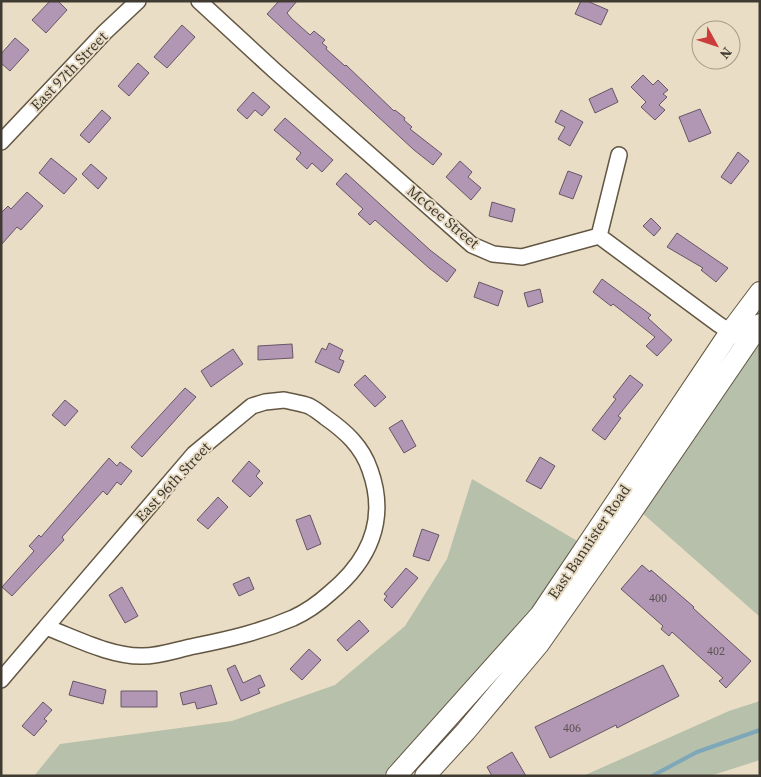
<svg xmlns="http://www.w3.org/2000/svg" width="761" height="777" viewBox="0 0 761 777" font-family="'Source Serif 4',serif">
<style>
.green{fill:#b6c0aa}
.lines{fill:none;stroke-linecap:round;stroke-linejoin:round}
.stream{stroke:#7ea7b9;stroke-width:4}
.building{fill:#b197b4;stroke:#665667}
.minor-casing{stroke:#635743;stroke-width:18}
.major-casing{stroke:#635743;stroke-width:22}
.minor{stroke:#fff;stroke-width:15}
.major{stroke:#fff;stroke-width:20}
.labels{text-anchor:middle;stroke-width:4;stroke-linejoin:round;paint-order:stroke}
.number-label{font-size:12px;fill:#5c5252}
.street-label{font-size:15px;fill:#403b32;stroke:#eaddc5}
</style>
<rect width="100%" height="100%" fill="#eaddc5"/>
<path class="green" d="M760,336V617L641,512Z
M472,479L579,542L530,611L472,680L383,776H34L60,744L232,721L335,685L405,626L447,559Z
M760,701V760L710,776H583L729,711Z"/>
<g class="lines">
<path class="stream" d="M652,776L697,752L760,730"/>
</g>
<path class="building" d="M50,1H58L67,10L46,33L32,20Z
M279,1H297L287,13L291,18L310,35L314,31L325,40L322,43L327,47L326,49L345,66L346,65L394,111L395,110L405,118L404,120L412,127L410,129L442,154L433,165L414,150L267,14Z
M581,1H587L608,10L601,25L575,14Z
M182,25L195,37L167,68L154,57Z
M15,38L29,50L10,71L1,63V54Z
M138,63L149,73L129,96L118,86Z
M643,75L653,85L658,80L668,90L663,94L667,97L659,105L665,110L655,120L641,107L646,102L631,87Z
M612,88L618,102L595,113L589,99Z
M253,92L270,107L262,116L255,110L247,119L237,110Z
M700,109L711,133L689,142L679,117Z
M102,110L111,118L89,143L80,135Z
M561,110L583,122L570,146L558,139L565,127L555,122Z
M285,118L333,160L322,172L312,163L307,169L296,159L301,153L274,130Z
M738,152L749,161L731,184L721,177Z
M51,158L77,179L64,194L39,173Z
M460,161L472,172L468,177L481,188L471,200L446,177Z
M91,164L107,178L98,189L82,174Z
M568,171L582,176L573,199L559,194Z
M346,173L430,250L456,270L447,282L429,268L375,220L370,225L358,214L363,209L336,184Z
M27,192L43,206L21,230L17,227L1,245V213L8,206L11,209Z
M492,202L515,209L512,222L489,216Z
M651,218L661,228L654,236L643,226Z
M677,233L728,268L716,282L701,270L703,268L667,247Z
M602,279L651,315L648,318L672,340L657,356L646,346L655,337L613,304L611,306L593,292Z
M479,282L503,291L498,306L474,297Z
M540,289L543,302L528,307L524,293Z
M329,343L343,350L339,359L344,361L339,373L315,362L322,348L326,350Z
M292,344L293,358L258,360V346Z
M233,349L243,364L211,387L201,371Z
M365,375L386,397L375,407L354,385Z
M630,375L643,385L618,416L621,418L605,440L592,430L616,399L613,397Z
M185,388L196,397L142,457L131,447Z
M65,400L78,411L65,426L52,415Z
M402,420L416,446L404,453L389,428Z
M540,457L555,466L541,489L526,481Z
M109,458L117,466L120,462L132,471L121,485L117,482L107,495L103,491L62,537L64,540L12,596L2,587L34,551L29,546L39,535L41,537Z
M249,461L260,471L256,476L263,483L250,497L232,481Z
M218,497L228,507L208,529L197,520Z
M310,515L321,544L307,550L296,520Z
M422,529L439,535L429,561L413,556Z
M642,565L650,572L651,570L694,607L693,608L751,661L726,688L719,681L723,678L672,632L669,636L661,629L663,626L621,589Z
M406,568L418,578L392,608L384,600L387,596L384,594Z
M249,577L254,589L239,596L233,584Z
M122,587L138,616L125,623L109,595Z
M359,620L369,631L347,651L337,640Z
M309,649L321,660L302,680L290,669Z
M235,665L243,683L260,675L265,686L258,689L260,693L241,701L227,669Z
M663,665L679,696L617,728L616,725L550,758L535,727Z
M73,681L106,690L103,704L69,695Z
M211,685L217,704L197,709L195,702L183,705L180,693Z
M121,691H157V707H121Z
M43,702L52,710L44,719L47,721L34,736L22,726Z
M512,752L526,776H492L487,767Z"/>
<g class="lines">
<g class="minor-casing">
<path id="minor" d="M199,1L275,71L472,245L493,254L522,257L599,236L718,324L738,337
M1,142L105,32L138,1
M599,236L619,155
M284,400C292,402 301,403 309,406C315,409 320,413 325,417C345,431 362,446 370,470C388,520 369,561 330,593C319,603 306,612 293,618C260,632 230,639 195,646C179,649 160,656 143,656C112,657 75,638 46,627L194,454L252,406L265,402Z
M1,680L46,627"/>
</g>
<g class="major-casing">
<path id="major" d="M396,776L540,615L730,332L760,292
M425,776L466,731L539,644L629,516L760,324"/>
</g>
<use href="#minor" class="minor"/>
<use href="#major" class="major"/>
</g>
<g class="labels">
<g class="number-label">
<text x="658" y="602">400</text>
<text x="716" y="655">402</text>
<text x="572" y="732">406</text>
</g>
<g class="street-label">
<text transform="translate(69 71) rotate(-46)" y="5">East 97th Street</text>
<text transform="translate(443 217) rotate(40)" y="5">McGee Street</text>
<text transform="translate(173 482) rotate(-47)" y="5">East 96th Street</text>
<text transform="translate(589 542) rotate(-56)" y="5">East Bannister Road</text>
</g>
</g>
<rect width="761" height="777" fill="none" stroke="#403b32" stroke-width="5"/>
<g transform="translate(716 45) rotate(130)"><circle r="24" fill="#eaddc5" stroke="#a69c8a"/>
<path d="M0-4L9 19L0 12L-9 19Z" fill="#cb3c3b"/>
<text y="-8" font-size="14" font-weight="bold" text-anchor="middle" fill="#403b32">N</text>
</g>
</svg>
